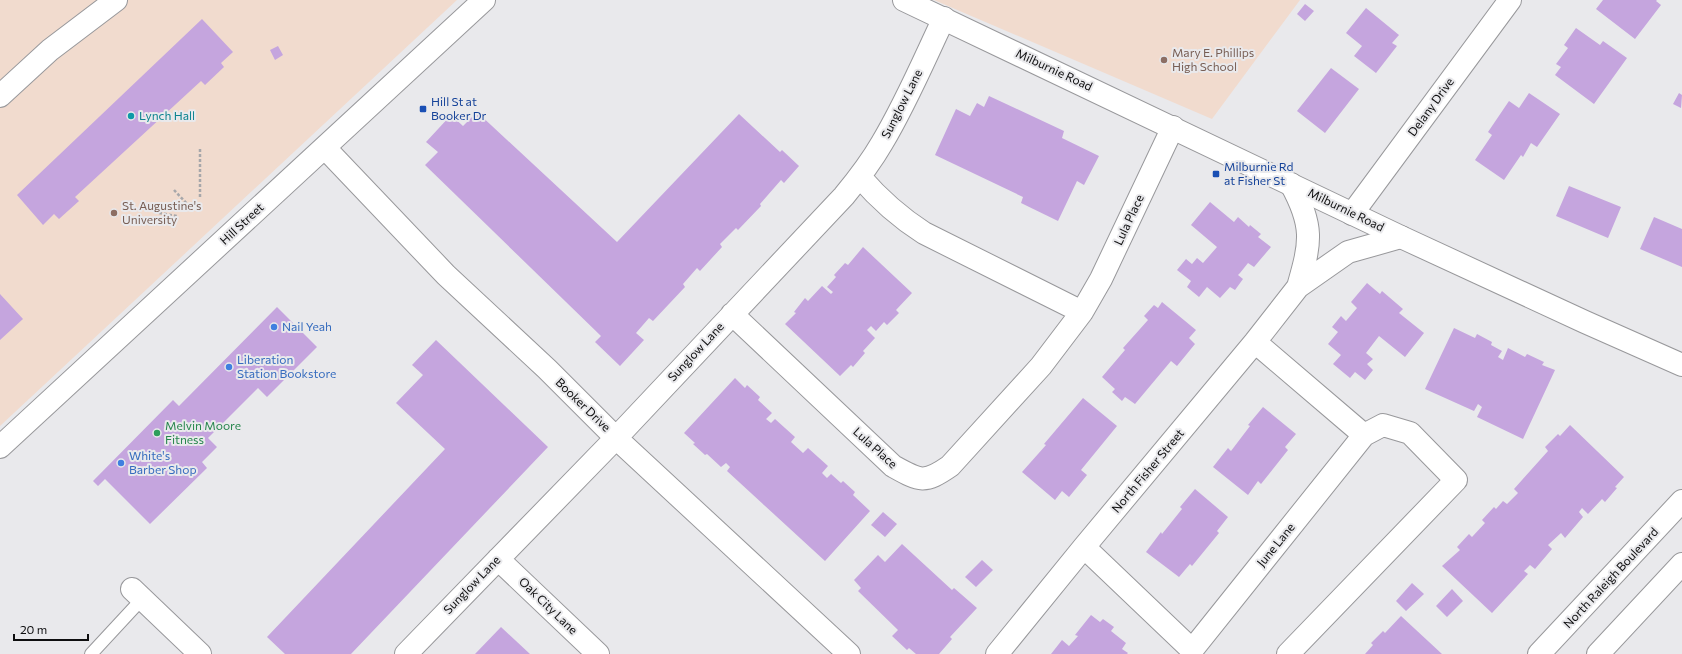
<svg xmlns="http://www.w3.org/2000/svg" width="1682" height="654" viewBox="0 0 1682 654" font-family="Commissioner,sans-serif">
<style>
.education{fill:#f1dbce}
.building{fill:#c5a5de}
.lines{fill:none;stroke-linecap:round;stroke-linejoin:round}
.service-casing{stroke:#98989b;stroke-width:14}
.minor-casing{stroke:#98989b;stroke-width:24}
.tertiary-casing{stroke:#98989b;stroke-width:24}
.primary-casing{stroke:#98989b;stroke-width:24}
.path{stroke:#a7a7aa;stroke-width:2.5;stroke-dasharray:3 2;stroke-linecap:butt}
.service{stroke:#fff;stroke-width:12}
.minor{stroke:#fff;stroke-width:22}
.tertiary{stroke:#fff;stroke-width:22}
.primary{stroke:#fff;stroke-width:22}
.education-dot{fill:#8d6e63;stroke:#e9e9ec;stroke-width:1.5}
.transit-dot{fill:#1a4fb4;stroke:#e9e9ec;stroke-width:1.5}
.culture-dot{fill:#0f9aa8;stroke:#e9e9ec;stroke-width:1.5}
.shop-dot{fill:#3f7fe0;stroke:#e9e9ec;stroke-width:1.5}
.leisure-dot{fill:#2e9e5b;stroke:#e9e9ec;stroke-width:1.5}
.labels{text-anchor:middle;stroke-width:4;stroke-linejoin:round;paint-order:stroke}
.education-label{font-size:12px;fill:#785e54;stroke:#e9e9ec;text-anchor:start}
.street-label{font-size:12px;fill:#0e0e0f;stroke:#e9e9ec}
.transit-label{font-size:12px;fill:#164399;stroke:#e9e9ec;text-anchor:start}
.culture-label{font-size:12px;fill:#0d838f;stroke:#e9e9ec;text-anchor:start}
.shop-label{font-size:12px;fill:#366cbe;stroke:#e9e9ec;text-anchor:start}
.leisure-label{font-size:12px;fill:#27864d;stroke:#e9e9ec;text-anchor:start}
</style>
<rect width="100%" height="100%" fill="#e9e9ec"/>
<path class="education" d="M0,0H457L0,426Z
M934,0H1300L1212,119Z"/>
<path class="building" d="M1603,0H1657L1656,1L1661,5L1635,39L1596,9Z
M1305,4L1314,11L1305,21L1297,14Z
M1366,8L1399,35L1392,43L1397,46L1376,73L1354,56L1362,46L1346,33Z
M202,19L233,52L221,63L224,67L205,85L201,81L75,197L79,201L59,219L54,214L43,225L17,195Z
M1576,28L1600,45L1603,41L1627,58L1594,104L1555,75L1561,67L1556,64L1568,48L1564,45Z
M278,46L283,55L275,60L270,50Z
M1331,68L1359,89L1325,133L1297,111Z
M1529,93L1560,114L1537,147L1531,143L1523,157L1521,155L1504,180L1475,160L1492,135L1488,132L1509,101L1519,108Z
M1679,93L1682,95L1681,108L1673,104Z
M989,96L1064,131L1062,138L1099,156L1084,185L1077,181L1058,221L1021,203L1023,197L935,155L956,109L970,116L977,103L984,107Z
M477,112L617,242L739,114L780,152L782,150L799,166L784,183L781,180L760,204L761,206L738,230L736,228L720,244L722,247L700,271L697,268L683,284L685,287L653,321L649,318L636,333L644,340L620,366L595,342L601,336L425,165L438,152L426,142L451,115L463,126Z
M1569,186L1621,207L1608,238L1556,216Z
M1210,202L1234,222L1238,217L1249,227L1250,225L1261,234L1258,237L1271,247L1254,267L1248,263L1240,273L1238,275L1243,279L1235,290L1230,287L1220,298L1207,287L1199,297L1187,287L1191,281L1177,270L1186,259L1192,264L1197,258L1203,263L1217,247L1191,225Z
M1654,217L1682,229V267L1640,249Z
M863,247L912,293L896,310L899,313L887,325L884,322L876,331L871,326L867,330L875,338L863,351L865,353L853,367L851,365L840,376L785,324L796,313L794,312L805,298L808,301L822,286L831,294L833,292L827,287L836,277L834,275L845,263L848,265Z
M1367,283L1380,294L1382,291L1403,309L1399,313L1424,333L1405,357L1379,336L1366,353L1373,359L1367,364L1373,370L1365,380L1355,372L1350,378L1333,364L1341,355L1328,344L1338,332L1332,327L1341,316L1346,321L1357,308L1351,302Z
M0,294L23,319L0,340Z
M1162,302L1196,330L1189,338L1195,344L1177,366L1171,361L1135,404L1125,397L1122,401L1112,392L1115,389L1102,377L1125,350L1123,348L1148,320L1144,316L1154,305L1158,308Z
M277,307L317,347L267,397L258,388L208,438L217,447L202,462L207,468L150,524L105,479L98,486L93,481L173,400L179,406Z
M1454,328L1475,338L1477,334L1492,342L1491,345L1502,351L1498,357L1503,360L1508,348L1525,357L1527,354L1544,362L1542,365L1555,370L1523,439L1477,417L1482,407L1478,404L1474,411L1425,389Z
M436,340L548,447L351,654H285L267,637L445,449L396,403L423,375L412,365Z
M735,378L745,388L747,385L760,397L758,400L772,413L766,419L771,423L775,419L795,437L791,442L803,453L808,448L828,466L822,473L827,478L831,474L841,483L843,481L855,492L853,495L870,511L825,561L727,471L730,467L726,463L721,467L707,454L705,455L693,444L695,443L684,433Z
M1083,398L1117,426L1081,470L1087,475L1069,497L1062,491L1055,500L1022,472L1046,445L1044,444Z
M1263,407L1296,434L1285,447L1288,450L1261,484L1258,481L1248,495L1213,467L1228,448L1231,451L1250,426L1248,425Z
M1570,425L1624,477L1615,487L1617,488L1605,502L1602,499L1588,514L1582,508L1579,512L1583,517L1565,538L1561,533L1548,545L1552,549L1535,569L1530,565L1524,571L1528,574L1492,613L1442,566L1460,550L1457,547L1469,534L1472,537L1485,523L1482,520L1494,507L1496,509L1503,501L1507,504L1518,493L1514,489L1548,451L1545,447L1558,434L1560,436Z
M1195,489L1228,517L1217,531L1219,533L1192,566L1190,564L1179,577L1146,552L1161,532L1162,534L1182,509L1180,507Z
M883,512L897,524L885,537L871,525Z
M902,544L952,590L954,588L977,608L950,637L952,639L939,654H916L909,648L907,650L892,636L898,630L858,591L861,588L854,580L878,555L885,562Z
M982,560L993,570L976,587L965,577Z
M1412,583L1424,594L1406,611L1396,601Z
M1452,589L1463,601L1447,617L1436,606Z
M1091,615L1100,622L1103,619L1114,627L1111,631L1126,643L1122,649L1128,653L1127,654H1051L1062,640L1069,646L1078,636L1075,635Z
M1401,616L1442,654H1365L1373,645L1371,643L1383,631L1385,633Z
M501,627L530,654H475Z"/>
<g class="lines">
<g class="service-casing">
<path id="service" d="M91,654L142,599"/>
</g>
<g class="minor-casing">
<path id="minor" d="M0,96L50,50L116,0
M325,148L446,275L547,369L616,438L849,654
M860,177C879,199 899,217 924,233L1082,312
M1291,184C1314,226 1311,242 1298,287
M1352,214L1510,0
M732,314L893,466C920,481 924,484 950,466L1041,366L1082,312L1101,279L1173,127
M1084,547L1192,650L1364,435L1255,342
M498,559L598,654
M132,589L200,654
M406,654L616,438L844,196C858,179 871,162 882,143C906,103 924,60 944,18
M997,654L1084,547L1255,342L1298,287L1348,252L1401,237
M1288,654L1456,480L1410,433L1383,425L1364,435"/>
</g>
<g class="tertiary-casing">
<path id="tertiary" d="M904,0L1401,237L1585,322L1682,365
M0,447L484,0"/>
</g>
<g class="primary-casing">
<path id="primary" d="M1539,654L1682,501
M1598,654L1682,564"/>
</g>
<path class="path" d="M200,149V197
M174,190L190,207
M159,213L177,216"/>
<use href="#service" class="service"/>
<use href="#minor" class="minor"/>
<use href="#tertiary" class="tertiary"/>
<use href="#primary" class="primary"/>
</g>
<g class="education-dot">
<circle cx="1164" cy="60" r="4"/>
<circle cx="114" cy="213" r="4"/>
</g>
<g class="transit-dot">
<rect x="419" y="105" width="8" height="8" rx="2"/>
<rect x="1212" y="170" width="8" height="8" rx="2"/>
</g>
<circle class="culture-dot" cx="131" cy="116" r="4"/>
<g class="shop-dot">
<circle cx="274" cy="327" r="4"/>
<circle cx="229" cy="367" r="4"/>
<circle cx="121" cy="463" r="4"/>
</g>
<circle class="leisure-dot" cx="157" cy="433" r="4"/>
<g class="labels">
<g class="education-label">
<text x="1172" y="57">Mary E. Phillips<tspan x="1172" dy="14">High School</tspan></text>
<text x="122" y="210">St. Augustine's<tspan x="122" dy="14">University</tspan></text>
</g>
<g class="street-label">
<text transform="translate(1054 70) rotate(25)" y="4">Milburnie Road</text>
<text transform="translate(902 104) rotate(-63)" y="4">Sunglow Lane</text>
<text transform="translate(1431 107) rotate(-54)" y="4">Delany Drive</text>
<text transform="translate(1346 210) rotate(26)" y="4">Milburnie Road</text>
<text transform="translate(1129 220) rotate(-65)" y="4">Lula Place</text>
<text transform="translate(242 224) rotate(-43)" y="4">Hill Street</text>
<text transform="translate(696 352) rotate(-47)" y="4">Sunglow Lane</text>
<text transform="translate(583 405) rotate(44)" y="4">Booker Drive</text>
<text transform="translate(875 448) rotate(42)" y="4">Lula Place</text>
<text transform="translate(1148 471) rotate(-50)" y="4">North Fisher Street</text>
<text transform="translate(1276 545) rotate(-51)" y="4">June Lane</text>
<text transform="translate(1611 578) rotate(-47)" y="4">North Raleigh Boulevard</text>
<text transform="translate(472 585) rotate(-46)" y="4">Sunglow Lane</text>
<text transform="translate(548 606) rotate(44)" y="4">Oak City Lane</text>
</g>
<g class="transit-label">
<text x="431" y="106">Hill St at<tspan x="431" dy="14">Booker Dr</tspan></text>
<text x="1224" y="171">Milburnie Rd<tspan x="1224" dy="14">at Fisher St</tspan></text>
</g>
<g class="culture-label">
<text x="139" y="120">Lynch Hall</text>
</g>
<g class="shop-label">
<text x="282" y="331">Nail Yeah</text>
<text x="237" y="364">Liberation<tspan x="237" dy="14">Station Bookstore</tspan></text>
<text x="129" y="460">White's<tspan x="129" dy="14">Barber Shop</tspan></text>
</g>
<g class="leisure-label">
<text x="165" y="430">Melvin Moore<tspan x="165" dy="14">Fitness</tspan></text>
</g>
</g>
<path d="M14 634v6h74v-6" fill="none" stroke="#0e0e0f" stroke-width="2"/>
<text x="20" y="634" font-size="12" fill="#0e0e0f" stroke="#e9e9ec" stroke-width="3" paint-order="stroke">20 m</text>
</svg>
